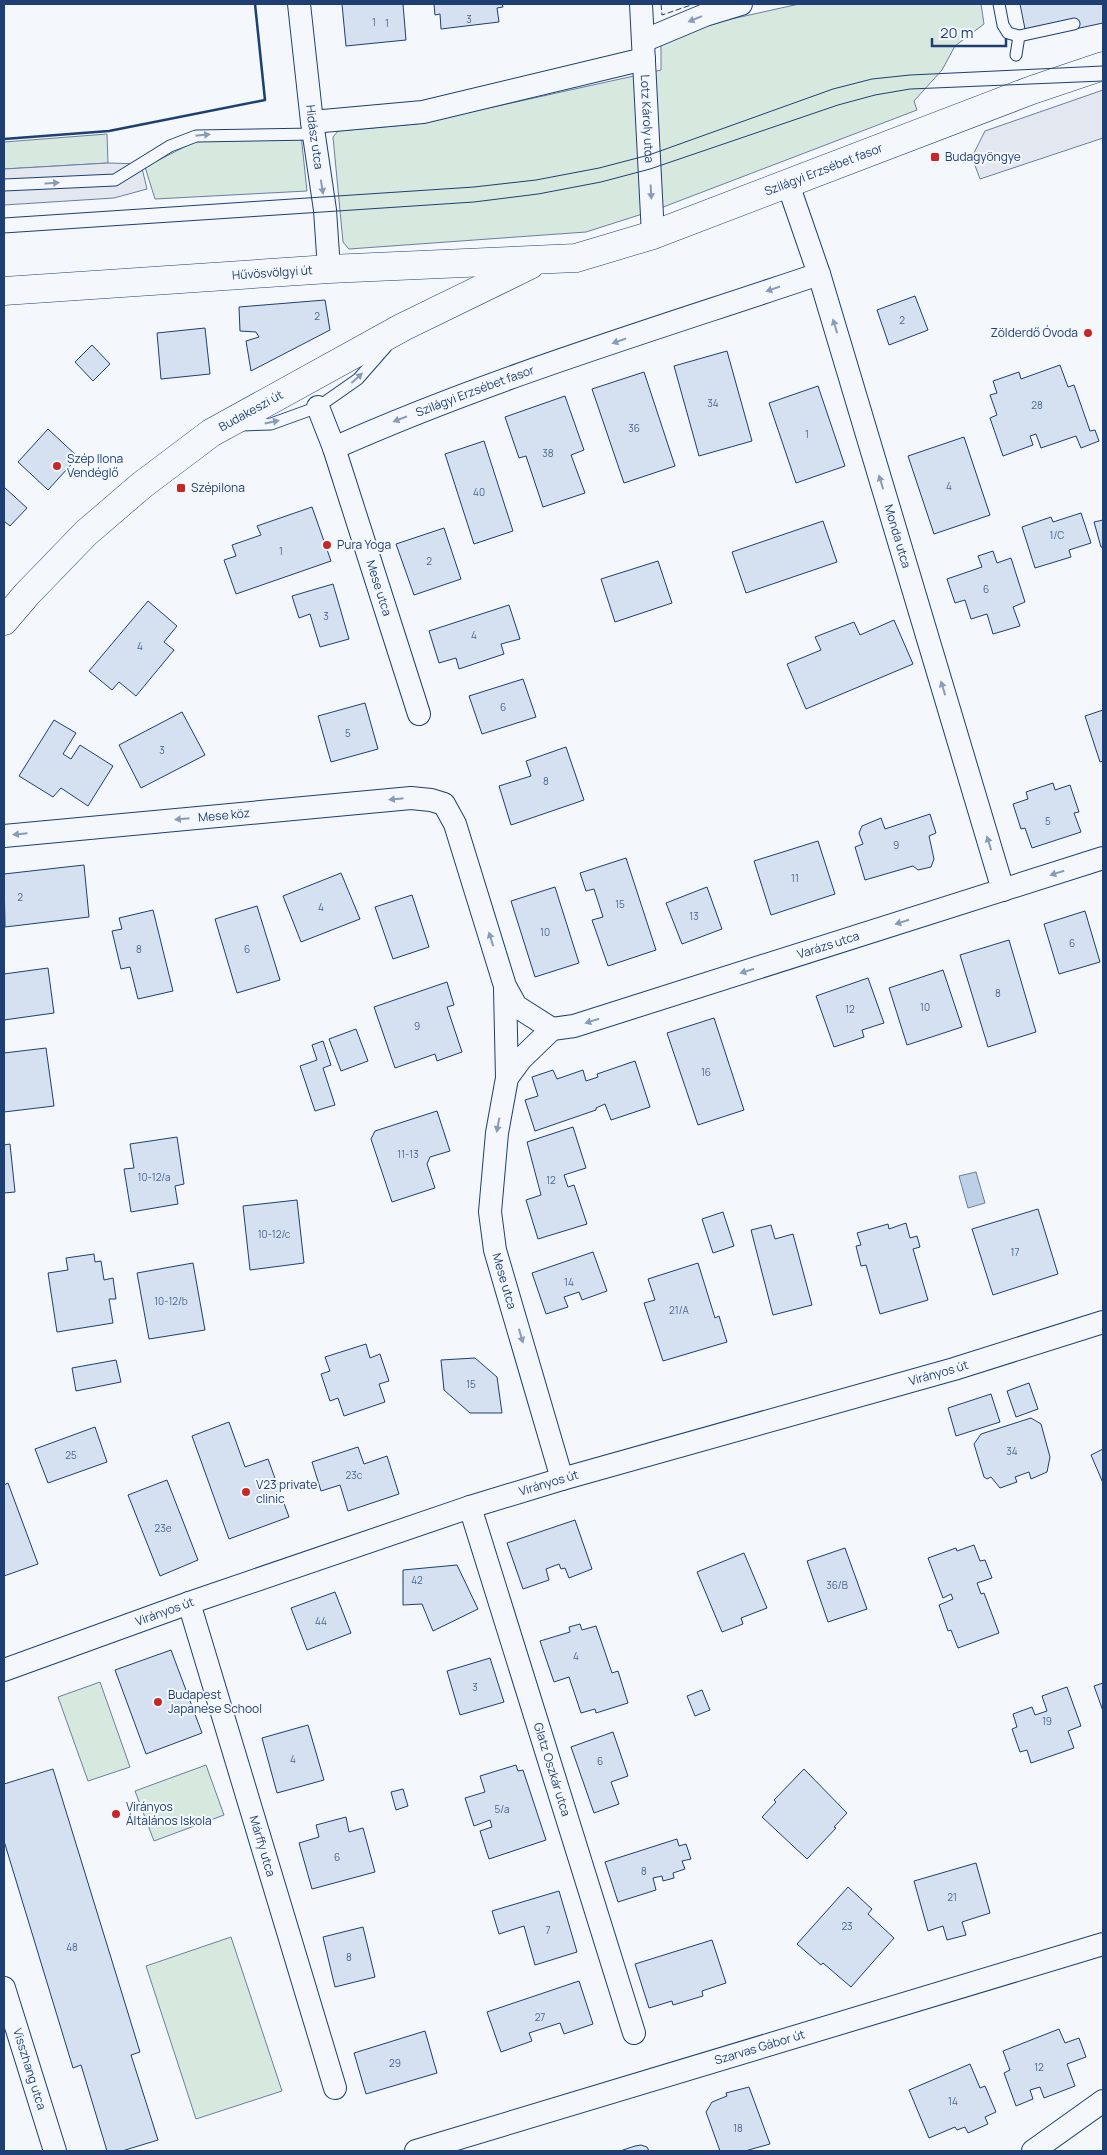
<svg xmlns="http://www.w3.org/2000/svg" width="1107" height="2155" viewBox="0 0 1107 2155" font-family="Manrope,sans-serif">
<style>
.green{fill:#d7e8df;stroke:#687fa3}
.parking{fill:#e3e8f0;stroke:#687fa3}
.water{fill:#bed0e5;stroke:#687fa3}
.building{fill:#d5e0f0;stroke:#1d3f73}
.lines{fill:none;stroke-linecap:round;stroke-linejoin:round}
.service-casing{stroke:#1d3f73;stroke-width:13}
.minor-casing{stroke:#1d3f73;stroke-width:24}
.secondary-casing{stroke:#1d3f73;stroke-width:29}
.service{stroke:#f4f7fb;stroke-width:11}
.minor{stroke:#f4f7fb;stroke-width:22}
.secondary{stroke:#f4f7fb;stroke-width:28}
.tram{stroke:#1d3f73;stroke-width:1}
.fence{stroke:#1d3f73;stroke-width:1;stroke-dasharray:6 2.5;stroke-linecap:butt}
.wall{stroke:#1d3f73;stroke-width:2.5}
.oneway{fill:#889bb7}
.poi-dot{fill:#c62828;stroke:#f4f7fb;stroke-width:2}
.labels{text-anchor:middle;stroke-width:4;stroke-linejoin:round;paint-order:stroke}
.number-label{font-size:10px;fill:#4b6792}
.street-label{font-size:12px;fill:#1d3f73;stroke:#f4f7fb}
.poi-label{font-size:12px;fill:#1d3f73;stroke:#f4f7fb;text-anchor:start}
</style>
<rect width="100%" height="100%" fill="#f4f7fb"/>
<path class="green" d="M799,4H981L984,24L955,46L942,70L914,101L917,110L658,209L586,232L349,249L343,242L333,137L338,131L416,124L661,70V45L709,24Z
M107,134L108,163L4,169V142Z
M301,135L307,191L155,199L145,167L194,142Z
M100,1682L130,1767L88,1781L58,1697Z
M206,1765L224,1815L154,1841L135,1791Z
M231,1937L282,2091L196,2119L146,1966Z"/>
<path class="parking" d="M1103,90V138L980,179L972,157L985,131Z
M108,163L141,164L147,189L114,198L4,205V169Z"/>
<path class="water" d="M976,1172L985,1203L968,1208L959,1176Z"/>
<path class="building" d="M342,4H403L406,40L346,46Z
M434,4H502L503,7L497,8L499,22L441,29L440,14L435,15Z
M1020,4H1103V23L1075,29L1073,19L1025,29Z
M915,296L928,330L889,345L877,310Z
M325,300L330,330L251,371L246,341L259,337L256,332L240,331L239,307Z
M205,328L210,374L161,379L157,333Z
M92,345L110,364L93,381L75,362Z
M727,351L752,441L699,456L674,366Z
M1060,365L1068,387L1074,385L1090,431L1095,430L1099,441L1081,448L1076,436L1041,448L1036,434L1030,436L1033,445L1003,456L990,418L997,415L990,395L997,393L993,381L1019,372L1021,379Z
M644,372L675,466L624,483L592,389Z
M818,386L845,466L796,483L769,403Z
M565,396L584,450L571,455L585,493L543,507L526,456L519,458L505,417Z
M48,429L78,457L48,490L18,462Z
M964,437L990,515L934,534L908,456Z
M484,441L513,531L474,544L445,454Z
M4,487L27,508L10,526L4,521Z
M312,507L331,561L236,594L224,560L236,556L232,545L261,535L257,526Z
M1081,513L1091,543L1069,550L1071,557L1035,568L1022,527L1051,517L1053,522Z
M1103,520V547H1101L1094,522Z
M823,521L837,562L746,593L732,552Z
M444,528L461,579L414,595L396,544Z
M993,551L997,563L1011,558L1025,602L1013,607L1020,626L993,634L987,614L971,619L965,600L955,603L947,579L982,567L978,556Z
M658,561L672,603L615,622L601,579Z
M333,584L349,639L320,647L310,614L299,618L292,596Z
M148,601L177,626L164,642L174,650L136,696L119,682L112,690L89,671Z
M509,605L520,639L501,644L504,654L459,669L456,658L439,663L429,631Z
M894,620L913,664L806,709L787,664L821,650L815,637L854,622L860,635Z
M523,679L536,717L482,734L469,696Z
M365,703L378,749L331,762L318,716Z
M1103,710V761L1100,762L1085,716Z
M182,712L205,755L141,788L119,745Z
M54,720L76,733L63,754L71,759L80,745L113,766L88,806L61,788L53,797L19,776Z
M566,747L584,800L511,825L499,786L531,776L526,761Z
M1053,783L1055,790L1070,785L1079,812L1074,813L1081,832L1032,848L1025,828L1021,829L1013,804L1028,799L1026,792Z
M930,814L936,833L929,836L934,859L931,867L918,870L913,866L865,880L855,847L863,844L859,833L862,826L881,818L885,829Z
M818,841L835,894L771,915L754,861Z
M626,858L656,950L608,966L592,920L603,917L594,889L586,891L580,873Z
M84,865L89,917L5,927L4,874Z
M341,873L360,919L301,942L283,896Z
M555,887L579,963L535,977L511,901Z
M707,887L722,929L682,944L666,903Z
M412,895L429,947L393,959L375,907Z
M257,906L280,980L237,993L215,919Z
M153,910L173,991L138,999L130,967L121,969L112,931L122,929L119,918Z
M1085,911L1100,962L1059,974L1044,924Z
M1009,940L1036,1032L988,1047L960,955Z
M48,968L54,1013L4,1020V974Z
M943,970L962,1027L907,1045L889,988Z
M868,978L884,1023L862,1030L864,1037L834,1047L816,996Z
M447,982L454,1005L447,1007L462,1052L437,1061L435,1054L395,1068L374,1007Z
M714,1018L744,1110L698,1125L667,1033Z
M356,1029L368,1061L341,1071L329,1039Z
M323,1041L331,1065L323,1068L335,1105L315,1111L300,1066L317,1060L312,1045Z
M46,1048L54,1106L4,1112V1053Z
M635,1061L650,1107L611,1120L605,1104L596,1108V1110L535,1131L525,1100L538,1096L532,1077L553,1070L557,1079L583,1070L586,1081L598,1077L597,1074Z
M437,1111L450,1151L430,1157L427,1164L435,1188L392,1202L371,1139L375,1131Z
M573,1127L586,1168L564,1175L568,1187L574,1185L587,1224L538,1239L526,1200L541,1195L527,1142Z
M177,1137L184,1184L175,1186L178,1204L131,1212L124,1169L134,1168L130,1144Z
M10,1144L15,1192L4,1193V1145Z
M297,1200L304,1263L250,1270L243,1206Z
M1038,1209L1058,1274L993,1295L972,1229Z
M723,1212L734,1246L713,1253L702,1219Z
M906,1223L910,1238L917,1236L920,1247L913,1249L928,1300L880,1314L866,1265L861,1266L856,1246L861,1245L857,1233L888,1224L889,1229Z
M771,1225L775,1239L793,1234L812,1305L773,1315L751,1230Z
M593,1252L607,1291L582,1300L579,1292L564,1297L568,1307L546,1314L532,1273Z
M94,1254L95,1262L101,1261L104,1280L113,1278L116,1299H109L113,1323L57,1332L48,1273L68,1270L66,1258Z
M193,1263L205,1330L149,1339L137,1273Z
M698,1263L715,1318L719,1316L727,1342L663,1361L644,1303L655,1300L648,1279Z
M366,1344L370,1358L380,1354L389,1381L379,1384L385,1402L344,1416L338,1398L330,1401L321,1374L330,1371L325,1357Z
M475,1358L497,1377L502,1413H470L444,1390L441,1360Z
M116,1360L121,1382L76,1391L72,1368Z
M1029,1383L1038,1409L1016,1417L1007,1391Z
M991,1394L1000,1422L956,1436L948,1408Z
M1031,1418L1041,1424L1050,1457L1047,1472L1031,1479L1029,1472L1015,1477L1017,1482L1000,1488L991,1477L987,1479L984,1477L974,1444L981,1434Z
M229,1422L245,1467L268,1459L289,1517L229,1539L192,1436Z
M95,1427L107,1462L48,1483L35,1449Z
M358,1447L364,1464L387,1456L399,1494L348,1511L340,1485L321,1491L312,1462Z
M1103,1449V1483L1091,1455Z
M167,1480L198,1560L160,1576L128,1495Z
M8,1483L38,1564L4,1576V1485Z
M575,1520L592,1569L569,1578L565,1568L561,1569L559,1564L546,1569L549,1580L523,1589L507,1543Z
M974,1545L980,1561L985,1560L992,1578L977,1583L981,1594L984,1593L999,1633L958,1648L951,1630L948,1631L939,1605L953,1599L951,1594L943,1598L928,1558L956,1548L957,1551Z
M845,1548L867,1609L828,1622L807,1561Z
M744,1553L767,1608L741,1618L743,1624L722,1632L697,1572Z
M457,1565L478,1609L433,1631L422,1604L403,1605V1570Z
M335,1592L351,1633L307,1650L291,1608Z
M580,1624L582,1630L596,1626L612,1673L618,1671L628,1703L596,1713L595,1709L581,1713L569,1677L554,1682L540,1641L570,1632L569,1627Z
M171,1650L202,1733L146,1754L115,1670Z
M490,1658L504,1702L460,1715L447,1671Z
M1103,1683V1711L1094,1686Z
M1067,1687L1081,1726L1068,1731L1074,1748L1031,1763L1027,1750L1020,1752L1012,1729L1017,1727L1013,1714L1032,1707L1035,1715L1047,1711L1042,1696Z
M702,1690L710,1710L695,1716L687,1696Z
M308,1725L324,1780L277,1793L262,1738Z
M613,1732L628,1776L611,1782L619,1804L594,1813L571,1747Z
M516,1765L518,1771L523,1770L546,1840L489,1859L480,1831L492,1827L490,1820L474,1826L465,1798L485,1792L480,1776Z
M53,1769L140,2052L131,2055L158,2140L122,2151H107L81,2065L73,2068L4,1841V1784Z
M804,1769L847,1813L834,1827L836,1828L807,1859L762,1817L776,1802L774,1800Z
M403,1789L408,1806L396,1810L391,1792Z
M346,1817L349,1832L363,1828L375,1872L312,1889L299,1843L319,1837L316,1825Z
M677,1839L679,1846L686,1844L691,1859L682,1861L685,1869L673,1873L674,1878L663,1881L662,1876L653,1878L656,1890L618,1902L605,1862Z
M976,1863L990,1913L962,1922L966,1935L947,1940L943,1926L928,1931L914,1881Z
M848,1887L872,1909L868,1914L894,1938L851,1987L823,1963L821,1965L797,1944Z
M559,1891L577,1952L535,1965L524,1926L499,1934L492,1911Z
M363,1927L375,1977L335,1987L323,1937Z
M712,1940L726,1983L702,1991L703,1996L673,2005L672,2001L649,2008L635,1964Z
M579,1981L593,2024L564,2034L560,2023L529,2033L532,2041L501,2052L487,2012Z
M1059,2029L1065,2043L1079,2038L1086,2057L1067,2064L1075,2086L1044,2098L1040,2087L1030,2090L1033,2099L1016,2106L1004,2073L1010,2070L1003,2051Z
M425,2031L437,2073L366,2094L354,2053Z
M970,2064L980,2088L985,2086L996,2112L985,2117L988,2124L968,2133L965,2127L957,2130L955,2127L929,2138L909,2090Z
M749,2087L770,2144L745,2151H720L706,2112L712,2102L727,2096L726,2093Z
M641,2145L647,2147L649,2151H620L635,2146Z"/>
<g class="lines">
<g class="service-casing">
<path id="service" d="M999,4L1003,25L1008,33L1019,36L1074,24
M1016,55L1019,36
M4,185L115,180L170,146L196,136L314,134
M241,425L271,424L318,407L358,379L386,347"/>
</g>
<g class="minor-casing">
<g id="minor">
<path id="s1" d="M299,4L312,122L325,210L329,269"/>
<path id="s2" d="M641,4L653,235"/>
<path d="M643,41L705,15L741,4"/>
<path d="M312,122L423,112L644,59"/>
<path id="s3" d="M788,184L819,274L1003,890"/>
<path id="s4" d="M318,407L334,448L419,714"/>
<path id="s5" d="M334,448C491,378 656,329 819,274"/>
<path id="s6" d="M4,836L411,798L431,800L444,804L455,824L505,986L516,1006L552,1029"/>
<path id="s7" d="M505,989L507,1078L497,1133L490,1212L495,1250L562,1479"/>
<path id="s8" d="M552,1029L574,1026L1103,858"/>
<path d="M507,1078L521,1059L552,1029"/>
<path id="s9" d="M470,1507L634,2033"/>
<path id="s10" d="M189,1603L335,2088"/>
<path id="s11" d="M4,1670L189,1603L470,1507L562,1479L954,1369L1103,1322"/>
<path id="s12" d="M4,1988L55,2151"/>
<path id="s13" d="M416,2151L1103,1944"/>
<path d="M1033,2151L1103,2101"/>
</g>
</g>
<g class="secondary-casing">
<g id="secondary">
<path id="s14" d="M4,291L329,269L576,258L653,235L1032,90L1103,66"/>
<path id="s15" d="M4,621L27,594L86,533L142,485L211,433L403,327L530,265"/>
</g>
</g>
<use href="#service" class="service"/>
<use href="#minor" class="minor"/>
<use href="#secondary" class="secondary"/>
<path class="tram" d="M4,218L474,187L536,180L599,168L649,155L833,89L872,79L910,75L1103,66
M4,233L474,202L538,194L601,182L650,169L838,105L875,95L910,89L1103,81"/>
<path class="fence" d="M661,4L662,15L694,4"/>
<path class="wall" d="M4,139L109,131L265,100L255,4"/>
</g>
<defs><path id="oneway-solid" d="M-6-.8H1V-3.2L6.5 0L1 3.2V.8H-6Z" transform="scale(1.25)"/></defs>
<g class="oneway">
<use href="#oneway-solid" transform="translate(695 19) rotate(157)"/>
<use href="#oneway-solid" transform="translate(203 135) rotate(-6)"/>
<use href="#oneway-solid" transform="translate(52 183) rotate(-3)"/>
<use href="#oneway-solid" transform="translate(322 187) rotate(81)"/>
<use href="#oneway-solid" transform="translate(651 192) rotate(87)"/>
<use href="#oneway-solid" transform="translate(773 289) rotate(161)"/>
<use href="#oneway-solid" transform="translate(835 326) rotate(-107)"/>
<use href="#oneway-solid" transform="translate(619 341) rotate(161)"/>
<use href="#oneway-solid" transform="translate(357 378) rotate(-42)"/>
<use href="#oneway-solid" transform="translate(400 419) rotate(159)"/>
<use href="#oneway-solid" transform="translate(272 422) rotate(-12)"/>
<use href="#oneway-solid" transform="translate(881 482) rotate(-107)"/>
<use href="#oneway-solid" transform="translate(943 688) rotate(-107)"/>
<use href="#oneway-solid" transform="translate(396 799) rotate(174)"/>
<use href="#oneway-solid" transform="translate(182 819) rotate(175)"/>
<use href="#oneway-solid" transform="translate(20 834) rotate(174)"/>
<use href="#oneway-solid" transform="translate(989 843) rotate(-107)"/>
<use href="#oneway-solid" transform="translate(1057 873) rotate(162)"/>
<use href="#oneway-solid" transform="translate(902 922) rotate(162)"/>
<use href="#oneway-solid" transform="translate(491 939) rotate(-107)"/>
<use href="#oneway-solid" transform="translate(747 971) rotate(162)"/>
<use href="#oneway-solid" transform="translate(592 1021) rotate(162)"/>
<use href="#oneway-solid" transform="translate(498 1125) rotate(101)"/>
<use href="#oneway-solid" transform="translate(521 1336) rotate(74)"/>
</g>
<g class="poi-dot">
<rect x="930" y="152" width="10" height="10" rx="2.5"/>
<circle cx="1088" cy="333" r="5"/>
<circle cx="57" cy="466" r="5"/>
<rect x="176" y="483" width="10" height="10" rx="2.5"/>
<circle cx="327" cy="545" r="5"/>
<circle cx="246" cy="1492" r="5"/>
<circle cx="158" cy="1702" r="5"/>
<circle cx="116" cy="1814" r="5"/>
</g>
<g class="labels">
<g class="number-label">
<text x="469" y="23">3</text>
<text x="374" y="26">1</text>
<text x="387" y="27">1</text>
<text x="317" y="320">2</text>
<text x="902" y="324">2</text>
<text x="713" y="407">34</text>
<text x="1037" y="409">28</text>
<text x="634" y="432">36</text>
<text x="807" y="438">1</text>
<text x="548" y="457">38</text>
<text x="949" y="490">4</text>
<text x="479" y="496">40</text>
<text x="1057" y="539">1/C</text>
<text x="281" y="555">1</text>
<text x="429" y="565">2</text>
<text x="986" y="593">6</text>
<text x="326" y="620">3</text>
<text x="474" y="639">4</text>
<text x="140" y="650">4</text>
<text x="503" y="711">6</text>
<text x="348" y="737">5</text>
<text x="162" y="754">3</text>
<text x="546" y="785">8</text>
<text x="1048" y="825">5</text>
<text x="896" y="849">9</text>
<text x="795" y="882">11</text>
<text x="20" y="901">2</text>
<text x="620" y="908">15</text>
<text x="321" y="911">4</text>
<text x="694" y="920">13</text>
<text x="545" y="936">10</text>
<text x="1072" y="947">6</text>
<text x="139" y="953">8</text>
<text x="247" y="953">6</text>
<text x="998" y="997">8</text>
<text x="925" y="1011">10</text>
<text x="850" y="1013">12</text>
<text x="417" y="1030">9</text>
<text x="706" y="1076">16</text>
<text x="408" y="1158">11-13</text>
<text x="154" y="1181">10-12/a</text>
<text x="551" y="1184">12</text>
<text x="274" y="1238">10-12/c</text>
<text x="1015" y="1256">17</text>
<text x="569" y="1286">14</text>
<text x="171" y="1305">10-12/b</text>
<text x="679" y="1314">21/A</text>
<text x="471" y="1388">15</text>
<text x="1012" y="1455">34</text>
<text x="71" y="1459">25</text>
<text x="354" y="1479">23c</text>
<text x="163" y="1532">23e</text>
<text x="417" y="1584">42</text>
<text x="837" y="1589">36/B</text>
<text x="321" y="1625">44</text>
<text x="576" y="1660">4</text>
<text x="475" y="1691">3</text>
<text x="1047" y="1725">19</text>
<text x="293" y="1763">4</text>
<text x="600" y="1765">6</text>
<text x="502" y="1813">5/a</text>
<text x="337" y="1861">6</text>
<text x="644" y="1875">8</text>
<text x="952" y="1901">21</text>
<text x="847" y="1930">23</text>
<text x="548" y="1934">7</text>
<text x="72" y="1951">48</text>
<text x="349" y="1961">8</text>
<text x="540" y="2021">27</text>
<text x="395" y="2067">29</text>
<text x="1039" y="2071">12</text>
<text x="953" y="2105">14</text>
<text x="738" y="2132">18</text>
</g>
<g class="street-label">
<text dy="4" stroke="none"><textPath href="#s2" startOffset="115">Lotz Károly utca</textPath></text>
<text dy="4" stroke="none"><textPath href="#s1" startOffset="134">Hidász utca</textPath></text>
<text dy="4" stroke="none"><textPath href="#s14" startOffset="836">Szilágyi Erzsébet fasor</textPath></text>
<text dy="4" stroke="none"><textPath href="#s14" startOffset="269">Hűvösvölgyi út</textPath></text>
<text dy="4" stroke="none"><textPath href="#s5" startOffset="152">Szilágyi Erzsébet fasor</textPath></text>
<text dy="4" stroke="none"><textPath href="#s15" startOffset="326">Budakeszi út</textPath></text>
<text dy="4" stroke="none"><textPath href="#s3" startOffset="369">Monda utca</textPath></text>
<text dy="4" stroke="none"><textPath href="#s4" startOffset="191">Mese utca</textPath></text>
<text dy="4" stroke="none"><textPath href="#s6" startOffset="221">Mese köz</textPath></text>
<text dy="4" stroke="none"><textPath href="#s8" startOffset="289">Varázs utca</textPath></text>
<text dy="4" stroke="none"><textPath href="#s7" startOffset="295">Mese utca</textPath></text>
<text dy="4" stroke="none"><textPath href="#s11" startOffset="981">Virányos út</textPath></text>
<text dy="4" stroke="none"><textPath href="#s11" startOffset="576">Virányos út</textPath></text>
<text dy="4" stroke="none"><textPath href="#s11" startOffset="171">Virányos út</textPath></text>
<text dy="4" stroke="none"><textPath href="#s9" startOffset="275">Glatz Oszkár utca</textPath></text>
<text dy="4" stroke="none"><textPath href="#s10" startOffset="254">Márffy utca</textPath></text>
<text dy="4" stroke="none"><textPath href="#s13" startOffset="359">Szarvas Gábor út</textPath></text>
<text dy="4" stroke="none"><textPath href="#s12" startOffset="85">Visszhang utca</textPath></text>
</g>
<g class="poi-label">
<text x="945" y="161">Budagyöngye</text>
<text x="1078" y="337" text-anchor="end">Zölderdő Óvoda</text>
<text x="67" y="463">Szép Ilona<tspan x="67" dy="14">Vendéglő</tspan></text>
<text x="191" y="492">Szépilona</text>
<text x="337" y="549">Pura Yoga</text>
<text x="256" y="1489">V23 private<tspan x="256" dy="14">clinic</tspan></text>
<text x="168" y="1699">Budapest<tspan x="168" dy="14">Japanese School</tspan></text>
<text x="126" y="1811">Virányos<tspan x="126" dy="14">Általános Iskola</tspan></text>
</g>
</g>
<rect width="1107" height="2155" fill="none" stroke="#1d3f73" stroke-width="10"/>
<path d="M932 38v8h74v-8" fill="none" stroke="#1d3f73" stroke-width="2.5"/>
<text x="940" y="38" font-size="15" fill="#1d3f73" stroke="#f4f7fb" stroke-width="4" paint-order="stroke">20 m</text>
</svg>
